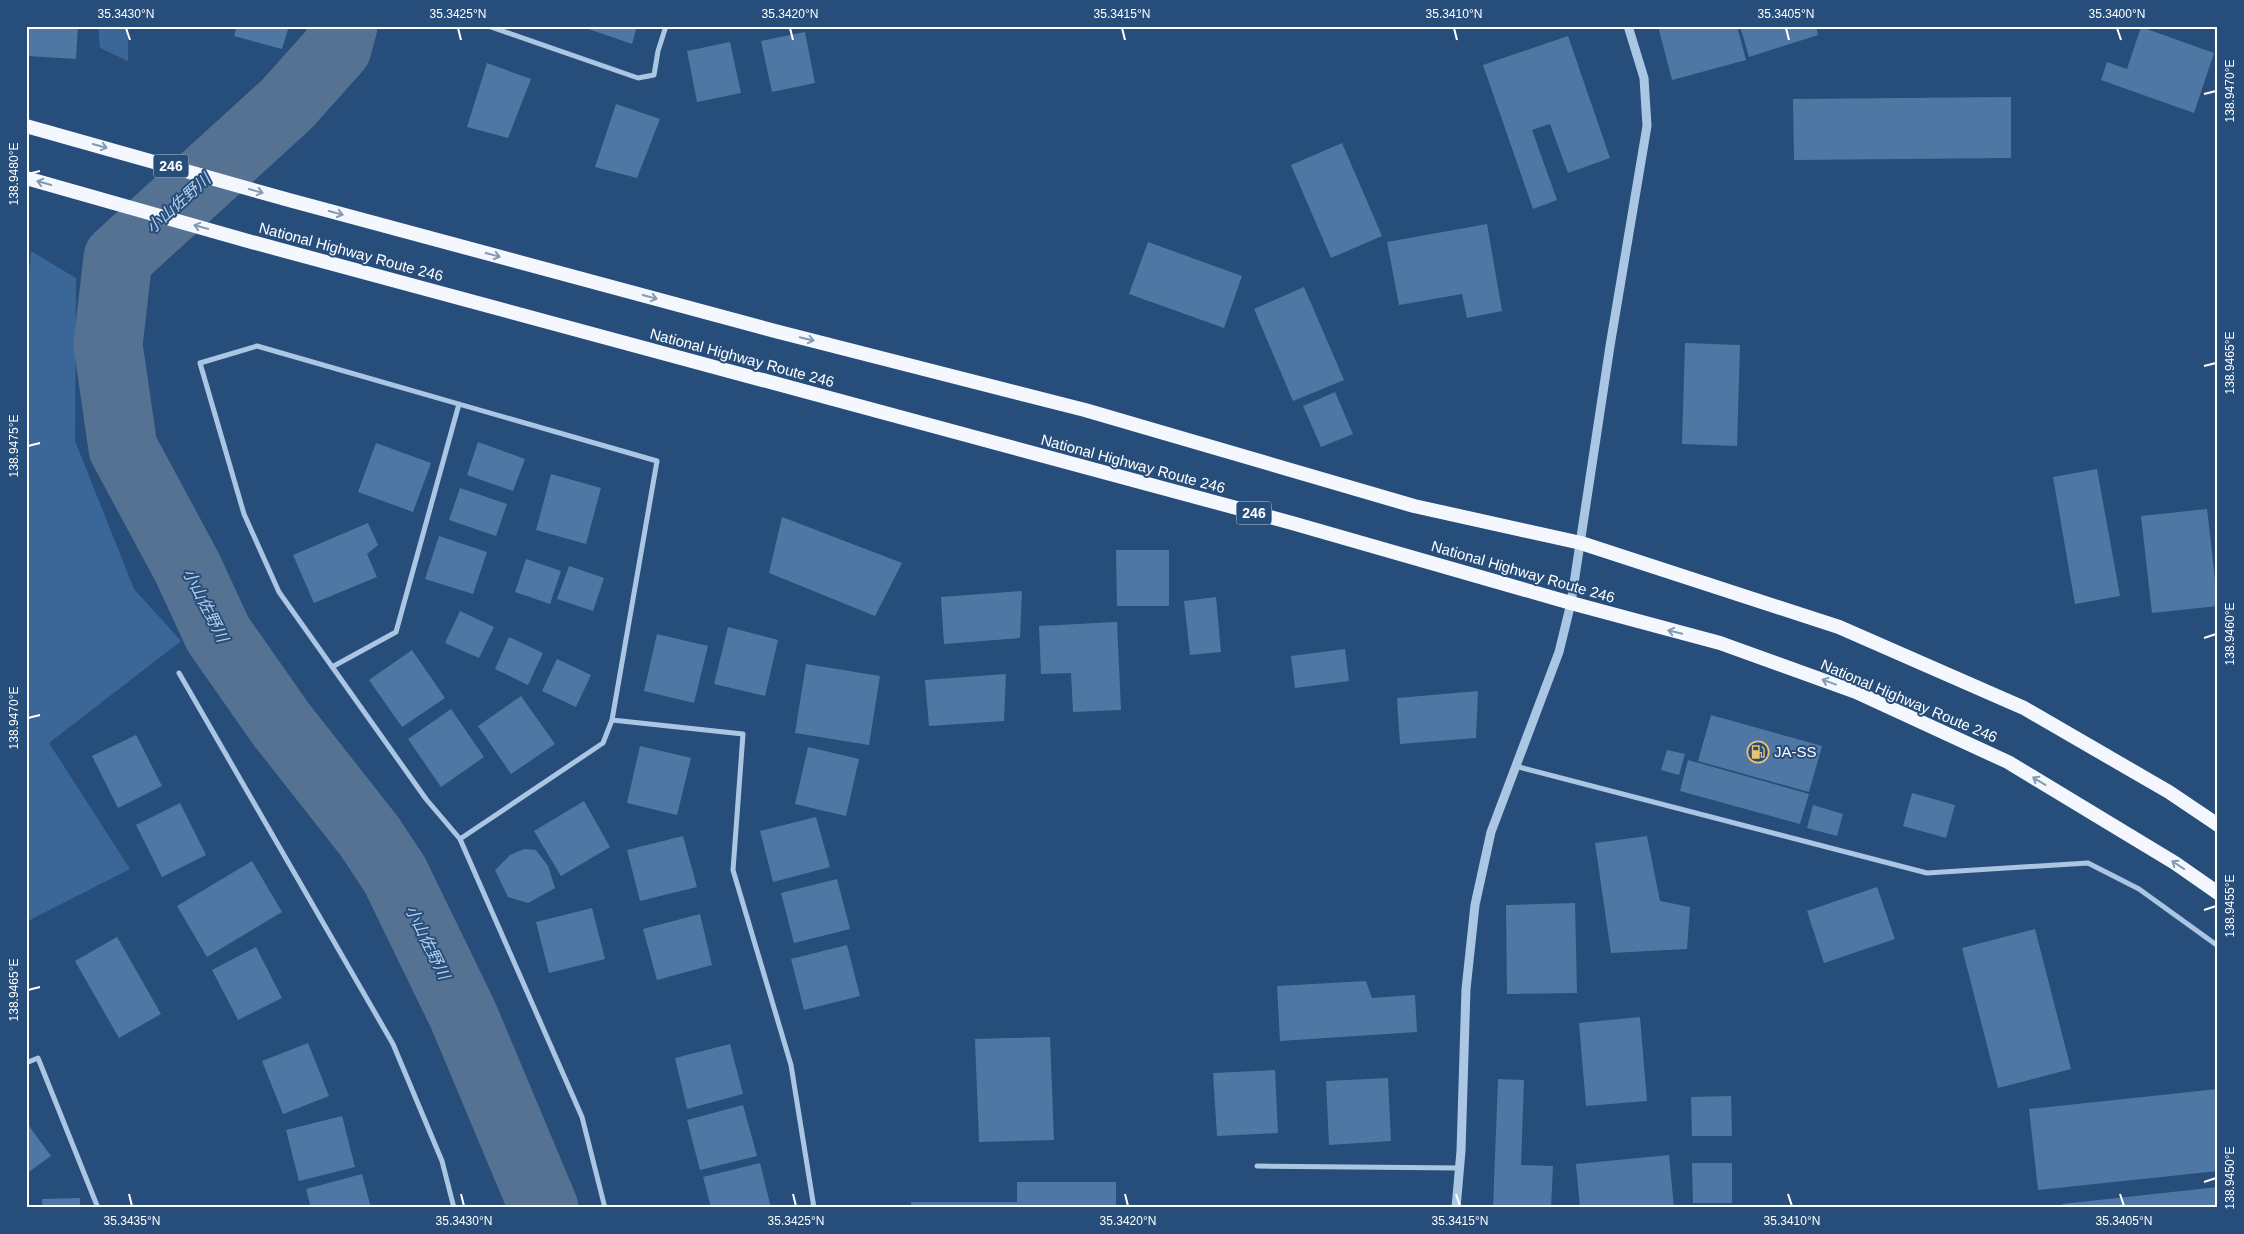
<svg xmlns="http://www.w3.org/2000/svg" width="2244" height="1234" viewBox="0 0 2244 1234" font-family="Arial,'Noto Sans JP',sans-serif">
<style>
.green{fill:#3a6797}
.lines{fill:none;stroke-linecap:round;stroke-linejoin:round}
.river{stroke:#557292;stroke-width:69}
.building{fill:#4f77a3}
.minor{stroke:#aac6e3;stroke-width:5}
.tertiary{stroke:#aac6e3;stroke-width:9}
.trunk{stroke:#f4f8fe;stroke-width:14}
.oneway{stroke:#839ab5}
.ticks{fill:none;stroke:#fff;stroke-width:2}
.labels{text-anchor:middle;stroke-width:4;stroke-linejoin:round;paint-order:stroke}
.shield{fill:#274e7a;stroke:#becad7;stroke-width:1}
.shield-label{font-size:14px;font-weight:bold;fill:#fff}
.street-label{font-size:15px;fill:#fff;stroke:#274e7a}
.poi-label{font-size:15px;fill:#fff;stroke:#274e7a;text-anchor:start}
.water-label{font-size:16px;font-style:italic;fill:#b5d0eb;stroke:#274e7a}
.neatline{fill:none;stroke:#fff;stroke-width:2}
.ticks-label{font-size:12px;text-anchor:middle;fill:#fff}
</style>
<rect width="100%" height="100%" fill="#274e7a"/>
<path class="green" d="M98,26H128V61L100,48Z
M31,251L76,278L75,441L134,589L181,641L49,743L130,869L26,922V309Z"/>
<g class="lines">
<path class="river" d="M343,26L337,48L287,104L118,258L108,345L123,448L187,567L218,634L281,724L370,837L395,875L463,1015L544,1208"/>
</g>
<path class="building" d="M29,26H78L76,59L27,56Z
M237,26H289L282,49L234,36Z
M580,26H637L632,44Z
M1658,26H1737L1746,60L1672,80Z
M1740,26H1816L1818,35L1749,57Z
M2141,27L2214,53L2194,113L2101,80L2107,62L2127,69Z
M805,32L815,83L772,92L761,41Z
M1568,36L1610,158L1568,173L1550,124L1532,130L1557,200L1533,209L1483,65Z
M730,42L741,93L697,102L687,51Z
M487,63L531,79L508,138L467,127Z
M2011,97V158L1794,160L1793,99Z
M616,104L660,119L637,178L595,167Z
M1342,143L1382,236L1331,258L1291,165Z
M1487,224L1502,311L1467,318L1462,294L1399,305L1387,242Z
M1148,242L1242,276L1224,328L1129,294Z
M1304,287L1344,380L1293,401L1254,309Z
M1685,343L1740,345L1737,446L1682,444Z
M1335,392L1353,434L1321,447L1303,406Z
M478,442L525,459L513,491L467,475Z
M376,443L431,463L413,512L358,492Z
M2097,469L2120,596L2075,604L2053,477Z
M551,474L601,488L586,544L536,530Z
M460,488L507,504L496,536L449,520Z
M2207,509L2218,606L2152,613L2141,516Z
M782,517L902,563L875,616L769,573Z
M368,523L378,545L367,554L377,577L314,603L293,555Z
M439,536L487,552L473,594L425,579Z
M1116,550H1169V606H1117Z
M526,559L561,571L550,604L515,592Z
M569,566L604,578L593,611L557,599Z
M1022,591L1020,638L944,644L941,597Z
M1216,597L1221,652L1190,655L1184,601Z
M460,611L494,627L479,658L445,643Z
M1117,622L1121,710L1073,712L1071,673L1041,674L1039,626Z
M728,627L778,640L765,696L714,684Z
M657,634L708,646L694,703L644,691Z
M509,637L543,653L528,685L495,669Z
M1345,649L1349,681L1295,688L1291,656Z
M412,650L445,698L402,727L369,680Z
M557,659L591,675L576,707L542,691Z
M806,664L880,676L869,745L795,733Z
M1006,674L1004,721L929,726L925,680Z
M1478,691L1476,738L1400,744L1397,698Z
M521,696L555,744L511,774L478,726Z
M451,709L484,757L441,787L408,739Z
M1711,715L1822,746L1809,792L1698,761Z
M136,735L162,786L118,808L92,756Z
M640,746L691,758L677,815L627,803Z
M808,747L859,759L846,816L795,804Z
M1667,750L1685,754L1679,775L1661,770Z
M1688,760L1809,794L1800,824L1680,791Z
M1912,793L1955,805L1946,838L1903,826Z
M584,801L610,847L561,876L534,831Z
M180,803L206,855L162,877L136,825Z
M1813,805L1843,814L1837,836L1807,828Z
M816,817L830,867L773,882L760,831Z
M683,836L697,887L640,901L627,850Z
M1647,836L1660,901L1690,907L1687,949L1611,953L1595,843Z
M524,849L536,850L548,866L555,888L528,903L508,897L495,870L510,855Z
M252,861L282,912L207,957L177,906Z
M837,879L850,929L794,943L781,893Z
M1877,887L1895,939L1824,963L1807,911Z
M1575,903L1577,993L1507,994L1506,905Z
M592,908L605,959L549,973L536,922Z
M700,914L712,965L657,980L643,929Z
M2035,929L2071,1069L1998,1088L1962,948Z
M117,937L161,1014L119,1038L75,961Z
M847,945L860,996L804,1010L791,959Z
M256,947L282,998L238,1020L212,970Z
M1366,981L1372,998L1415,995L1417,1032L1280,1041L1277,986Z
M1640,1017L1647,1101L1586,1106L1579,1023Z
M1050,1037L1054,1140L979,1142L975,1039Z
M308,1043L329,1096L283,1114L262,1061Z
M730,1044L743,1094L687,1109L675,1058Z
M1275,1070L1278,1133L1217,1136L1213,1073Z
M1388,1078L1391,1141L1329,1145L1326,1081Z
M1498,1079L1524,1080L1521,1165L1553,1166L1551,1208H1493Z
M2218,1089V1171L2038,1190L2029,1109Z
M1731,1096L1732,1136H1692L1691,1097Z
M743,1105L757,1156L700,1170L687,1120Z
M342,1116L355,1167L299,1181L286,1130Z
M26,1122L51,1156L26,1174Z
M1669,1155L1674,1208H1580L1576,1164Z
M760,1163L771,1208H711L703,1177Z
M1692,1163H1732V1203H1693Z
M362,1174L371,1208H311L306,1189Z
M1017,1182H1116V1208H911V1202H1017Z
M2218,1187V1208H2063L2062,1204Z
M80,1198V1208H43L42,1199Z
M2059,1205L2060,1208H2045V1206Z"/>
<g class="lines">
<path class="minor" d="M488,26L638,78L654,75L658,51L666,26
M2218,242V249
M332,667L396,632L459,404
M179,673L393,1044L442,1161L454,1208
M612,720L743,734L733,870L791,1065L814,1208
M1515,766L1927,873L2088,863L2139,889L2218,946
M460,839L603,743L612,720L657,461L257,346L200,363L244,514L279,592L426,799L460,839L582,1117L605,1208
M26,1063L38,1058L98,1208
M1257,1166L1459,1168"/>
<path class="tertiary" d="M1456,1208L1461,1151L1466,989L1475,905L1491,832L1559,652L1571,603L1610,346L1647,126L1644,78L1628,26"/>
<path class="trunk" d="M26,126L289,200L775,331L1085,410L1414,506L1581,543L1839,627L2024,708L2169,792L2218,825
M26,178L248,241L1292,523L1571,603L1720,643L1856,692L2008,762L2175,863L2218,893"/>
</g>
<defs><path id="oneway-shaft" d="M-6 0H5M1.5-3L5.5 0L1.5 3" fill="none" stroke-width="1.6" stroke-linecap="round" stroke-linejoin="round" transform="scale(1.25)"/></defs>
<g class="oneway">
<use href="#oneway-shaft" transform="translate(100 146) rotate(16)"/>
<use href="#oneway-shaft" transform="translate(44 183) rotate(-164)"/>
<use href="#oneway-shaft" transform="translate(256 191) rotate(16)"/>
<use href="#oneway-shaft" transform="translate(336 213) rotate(15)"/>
<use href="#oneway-shaft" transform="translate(201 227) rotate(-164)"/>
<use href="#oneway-shaft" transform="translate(493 255) rotate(15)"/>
<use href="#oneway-shaft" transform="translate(650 297) rotate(15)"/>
<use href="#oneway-shaft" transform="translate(807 339) rotate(14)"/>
<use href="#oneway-shaft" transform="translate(1675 632) rotate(-166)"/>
<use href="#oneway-shaft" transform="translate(1829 682) rotate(-160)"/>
<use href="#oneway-shaft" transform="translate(2039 781) rotate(-149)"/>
<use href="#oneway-shaft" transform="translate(2178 865) rotate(-146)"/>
</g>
<path class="ticks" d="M126,28L130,40M458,28L461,40M790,28L793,40M1122,28L1125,40M1454,28L1457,40M1786,28L1789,40M2117,28L2121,40M2204,94L2216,91M28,174L40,171M2204,366L2216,363M28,446L40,443M2204,638L2216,634M28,718L40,715M2204,910L2216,906M28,990L40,987M2204,1182L2216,1178M129,1194L132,1206M461,1194L464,1206M793,1194L796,1206M1125,1194L1128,1206M1456,1194L1460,1206M1788,1194L1792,1206M2120,1194L2124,1206"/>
<defs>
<g id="fuel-ring" transform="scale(1.125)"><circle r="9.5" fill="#274e7a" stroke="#ecc470" stroke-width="1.5"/><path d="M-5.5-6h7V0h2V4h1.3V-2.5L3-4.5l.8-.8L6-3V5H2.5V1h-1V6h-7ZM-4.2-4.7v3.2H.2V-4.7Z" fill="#ecc470"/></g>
</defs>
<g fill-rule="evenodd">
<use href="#fuel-ring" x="1758" y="752"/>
</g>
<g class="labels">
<g class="shield">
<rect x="153.5" y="154.5" width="35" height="23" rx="4"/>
<rect x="1236.5" y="501.5" width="35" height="23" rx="4"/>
</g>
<g class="shield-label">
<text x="171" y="171">246</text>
<text x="1254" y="518">246</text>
</g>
<g class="street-label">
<text transform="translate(351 252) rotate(15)" y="5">National Highway Route 246</text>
<text transform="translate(742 358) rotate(15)" y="5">National Highway Route 246</text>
<text transform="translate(1133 464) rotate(15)" y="5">National Highway Route 246</text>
<text transform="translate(1523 572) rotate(16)" y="5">National Highway Route 246</text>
<text transform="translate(1909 701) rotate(23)" y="5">National Highway Route 246</text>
</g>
<g class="poi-label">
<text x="1774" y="757">JA-SS</text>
</g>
<g class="water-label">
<text transform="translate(178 203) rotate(-42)" y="6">小山佐野川</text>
<text transform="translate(206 605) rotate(63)" y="6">小山佐野川</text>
<text transform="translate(428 942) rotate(64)" y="6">小山佐野川</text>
</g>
</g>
<rect width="2244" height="1234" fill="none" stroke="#274e7a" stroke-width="55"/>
<rect x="28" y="28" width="2188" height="1178" class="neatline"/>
<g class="ticks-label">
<text x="126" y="18">35.3430°N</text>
<text x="458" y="18">35.3425°N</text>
<text x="790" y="18">35.3420°N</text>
<text x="1122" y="18">35.3415°N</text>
<text x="1454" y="18">35.3410°N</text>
<text x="1786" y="18">35.3405°N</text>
<text x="2117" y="18">35.3400°N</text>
<text transform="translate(2230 91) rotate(-90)" y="4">138.9470°E</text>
<text transform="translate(14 174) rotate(-90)" y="4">138.9480°E</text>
<text transform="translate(2230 363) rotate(-90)" y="4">138.9465°E</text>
<text transform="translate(14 446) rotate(-90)" y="4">138.9475°E</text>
<text transform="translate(2230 634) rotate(-90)" y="4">138.9460°E</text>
<text transform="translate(14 718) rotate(-90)" y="4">138.9470°E</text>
<text transform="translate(2230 906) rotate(-90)" y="4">138.9455°E</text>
<text transform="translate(14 990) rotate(-90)" y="4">138.9465°E</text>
<text transform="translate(2230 1178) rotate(-90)" y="4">138.9450°E</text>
<text x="132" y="1225">35.3435°N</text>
<text x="464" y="1225">35.3430°N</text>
<text x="796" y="1225">35.3425°N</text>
<text x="1128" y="1225">35.3420°N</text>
<text x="1460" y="1225">35.3415°N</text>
<text x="1792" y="1225">35.3410°N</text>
<text x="2124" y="1225">35.3405°N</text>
</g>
</svg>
